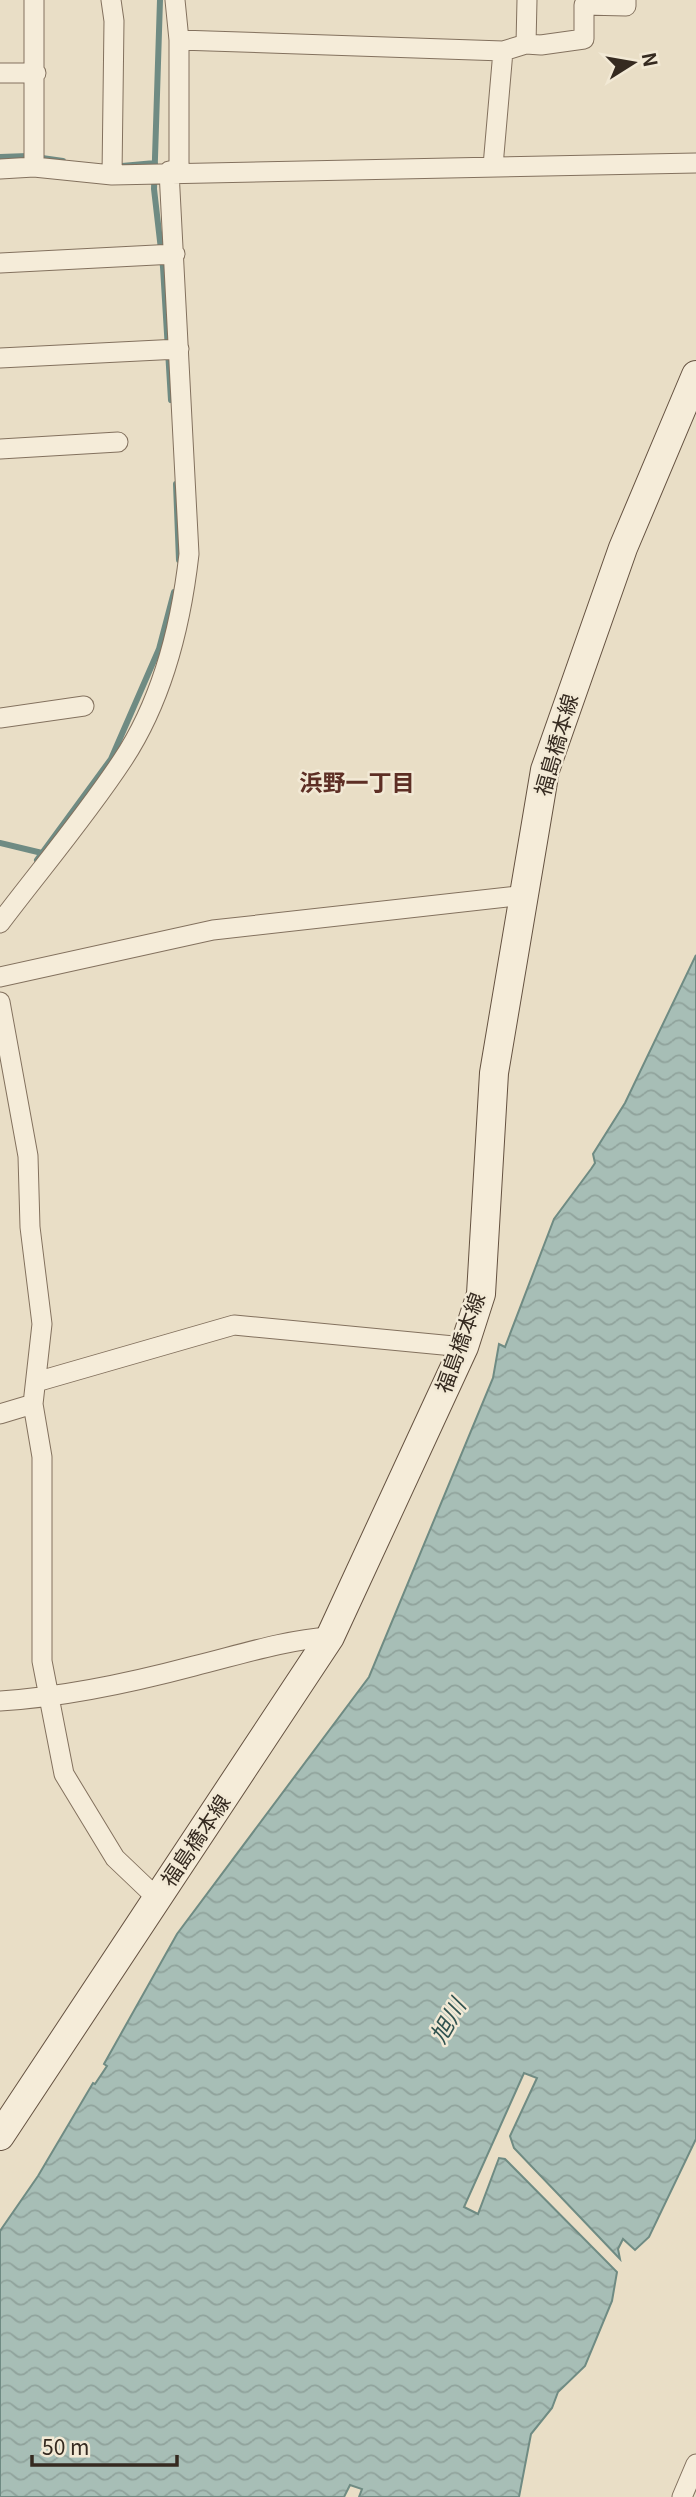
<svg xmlns="http://www.w3.org/2000/svg" width="696" height="2497" viewBox="0 0 696 2497" font-family="Georgia,'Noto Sans JP',serif">
<style>
.water{fill:url(#water-waves);stroke:#6f8b83;stroke-width:2}
.lines{fill:none;stroke-linecap:round;stroke-linejoin:round}
.stream{stroke:#6f8b83;stroke-width:6}
.street-casing{stroke:#83715e;stroke-width:21}
.secondary-casing{stroke:#655241;stroke-width:30}
.street{stroke:#f5ecd9;stroke-width:19}
.secondary{stroke:#f5ecd9;stroke-width:28}
.labels{text-anchor:middle;stroke-width:5;stroke-linejoin:round;paint-order:stroke}
.street-label{font-size:21px;fill:#352a20;stroke:#f2e9d5}
.neighbourhood-label{font-size:23px;font-weight:bold;fill:#5d2e24;stroke:#f2e9d5}
.water-label{font-size:23px;font-style:italic;fill:#315350;stroke:#f2e9d5}
</style>
<defs>
<pattern id="water-waves" width="16" height="10" patternUnits="userSpaceOnUse" patternTransform="scale(1.75)"><rect width="16" height="10" fill="#a7beb6"/><path d="M0 5q4-4 8 0t8 0" fill="none" stroke="#90a39c"/></pattern>
</defs>
<rect width="100%" height="100%" fill="#e9dec6"/>
<path class="water" d="M696,955V2139L649,2237L635,2250L623,2239L618,2249L620,2259L514,2148L510,2136L537,2078L524,2073L464,2207L478,2214L499,2158L505,2159L617,2272L612,2301L585,2366L558,2392L552,2408L531,2434L519,2497H359L362,2489L350,2485L344,2497H0V2231L38,2176L93,2083L95,2084L107,2066L104,2064L177,1934L369,1677L493,1378L499,1344L505,1347L554,1219L591,1169L595,1163L593,1154L625,1103Z"/>
<g class="lines">
<path class="stream" d="M160,0L154,189L163,267L171,400
M0,157L28,156L63,161
M122,166L155,163
M176,484L179,560
M0,843L42,853
M37,860L111,759L159,649L174,592"/>
<g class="street-casing">
<path id="street" d="M34,0V167
M111,0L114,21L112,175
M175,0L179,40V171
M179,40L503,51L526,44L527,0
M526,44L541,45L584,39V5L626,6V0
M0,73H36
M493,166L503,51
M0,169L34,167L112,175L696,163
M0,263L175,254
M0,358L179,349
M0,449L118,442
M0,718L84,706
M0,923C40,870 85,817 122,761C162,701 181,625 189,554L169,171
M0,977L213,930L526,895
M0,1002L28,1156L30,1227L42,1324L33,1404L42,1457V1661L64,1774L115,1858L158,1899
M36,1382L234,1325L464,1347
M0,1414L33,1404
M0,1701C66,1697 130,1683 194,1666C239,1655 284,1640 330,1637
M682,2497L696,2464"/>
</g>
<g class="secondary-casing">
<path id="secondary" d="M0,2136L330,1637L464,1347L481,1294L494,1073L545,770L623,548L696,375"/>
</g>
<use href="#street" class="street"/>
<use href="#secondary" class="secondary"/>
</g>
<g class="labels">
<g class="street-label">
<text transform="translate(557 745) rotate(-74)" y="7">福島橋本線</text>
<text transform="translate(461 1343) rotate(-70)" y="7">福島橋本線</text>
<text transform="translate(196 1841) rotate(-56)" y="7">福島橋本線</text>
</g>
<g class="neighbourhood-label">
<text x="357" y="791">浜野一丁目</text>
</g>
<g class="water-label">
<text transform="translate(448 2021) rotate(-60)" y="8">旭川</text>
</g>
</g>
<g transform="translate(633 63) rotate(79)" stroke="#f2e9d5" stroke-width="5" paint-order="stroke">
<path d="M0-5L12 26L0 18L-12 26Z" fill="#352a20"/>
<text y="-10" font-size="19" font-weight="bold" text-anchor="middle" fill="#352a20">N</text>
</g>
<path d="M32 2455v10h145v-10" fill="none" stroke="#352a20" stroke-width="3.5"/>
<text x="42" y="2455" font-size="21" fill="#352a20" stroke="#f2e9d5" stroke-width="5" paint-order="stroke">50 m</text>
</svg>
